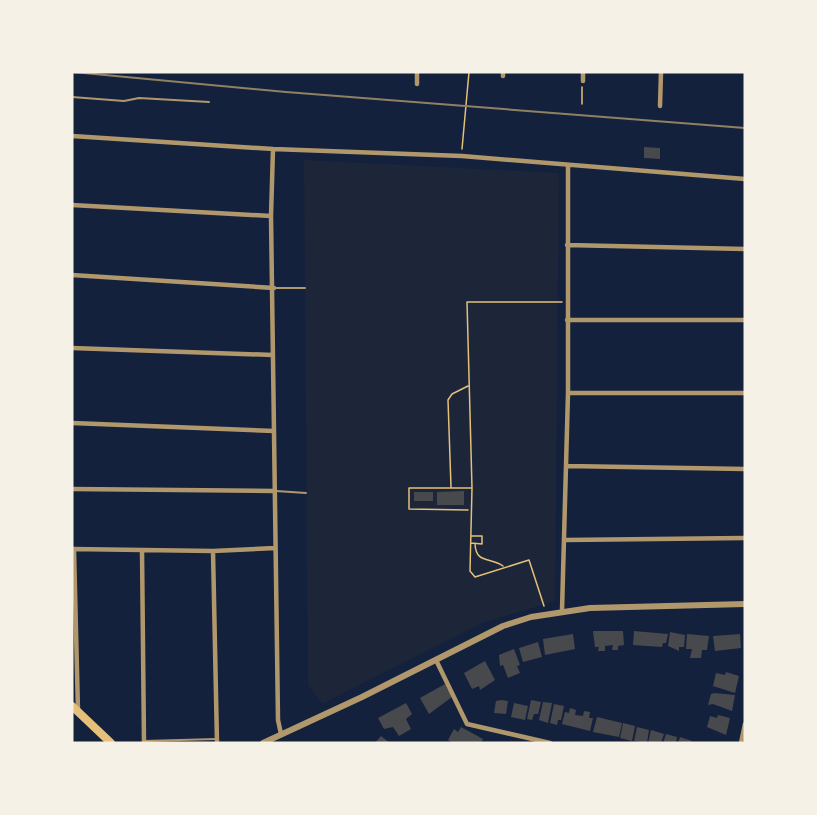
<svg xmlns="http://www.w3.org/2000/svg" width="817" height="815" viewBox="0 0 817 815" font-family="'Noto Sans',sans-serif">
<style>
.green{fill:#1d2539}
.building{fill:#48494c}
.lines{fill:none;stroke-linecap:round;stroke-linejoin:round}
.path{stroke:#e5c07b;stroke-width:1.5}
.service{stroke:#b1986c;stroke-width:2}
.minor{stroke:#b1986c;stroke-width:4.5}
.tertiary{stroke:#b1986c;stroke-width:6}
.trunk{stroke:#e5c07b;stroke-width:8}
.rail{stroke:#918062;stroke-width:2}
</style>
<rect width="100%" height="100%" fill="#14213d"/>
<path class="green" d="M304,160L559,173L555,601L482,623L322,704L308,685Z"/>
<path class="building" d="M644,147L660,148V159L644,158Z
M464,491V505H437V492Z
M414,492H433V501H414Z
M593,631H623L624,645L618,646V650H612L613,645L605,646V651H598L599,647H595Z
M634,631L668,634L666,643H663L662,647L633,645Z
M670,632L685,635L684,647H679V651L668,646Z
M573,634L575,649L545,655L543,639Z
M687,634L709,636L707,650H702L701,658H690L692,649H686Z
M740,634L741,648L715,651L713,636Z
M538,642L542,657L523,662L519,648Z
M514,649L520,665L517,666L520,673L508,678L503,665L500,666L499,655Z
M485,661L495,680L480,690L479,686L472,689L464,673Z
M726,672L739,676L735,693L713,686L716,673L725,675Z
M445,684L452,697L429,714L420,698Z
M714,693L735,695L732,711L713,704L708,705L711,694Z
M501,700L508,701L506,714L494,713L496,701Z
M531,700L541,702L538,714H534L532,720L527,719Z
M543,702L552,703L548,723L539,720Z
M406,703L412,714L406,719L411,729L399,736L393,727L384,729L378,718Z
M514,703L528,706L525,720L511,717Z
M554,704L564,706L561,720H558L557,725L550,723Z
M570,708L576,710L575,715L583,716L584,711L590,712L589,718H593L590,731L562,724L565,712L569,713Z
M718,715L730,718L726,735L707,727L710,716L717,718Z
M597,717L622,723L619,737L593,732Z
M623,723L635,726L632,741L620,738Z
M461,727L483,739L481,743H453L448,740L454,729L458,732Z
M637,727L649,730L647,743L634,741Z
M651,730L664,734L661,743H648Z
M666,734L677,737L676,743H663Z
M381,736L390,743H375Z
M680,737L692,741L691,743H678Z"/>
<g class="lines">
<path class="path" d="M582,104V87
M462,149L469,72
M451,487L448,400L452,394L468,386
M468,510L409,509V488H471
M471,536H482V544L471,543
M475,544C476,564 490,557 503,566
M544,606L529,560L475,577L470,571L472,488L467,302H562"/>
<path class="service" d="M72,97L124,101L139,98L209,102
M275,288H305
M276,491L306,493
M144,741L216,739"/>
<path class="minor" d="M503,76V72
M583,81V72
M417,84V72
M660,106L661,72
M72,136L273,149L462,156L745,179
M273,149L271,216L278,720L281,734
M72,205L271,216
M567,245L745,249
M72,275L274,288
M567,320H745
M72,348L273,355
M568,393H745
M72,423L274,431
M567,466L745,469
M72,489L275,491
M565,540L745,538
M72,549L213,551L275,548
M74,549L78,711
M142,550L144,743
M213,551L217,743
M562,611L568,393V165
M436,660L467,724L550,743
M741,743L745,724"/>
<path class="tertiary" d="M263,743L362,697L503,626L531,617L590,608L745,604"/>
<path class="trunk" d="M72,706L111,743"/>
<path class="rail" d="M73,72L286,92L745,128"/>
</g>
<rect width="817" height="815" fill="none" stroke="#f6f1e7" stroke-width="147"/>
</svg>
